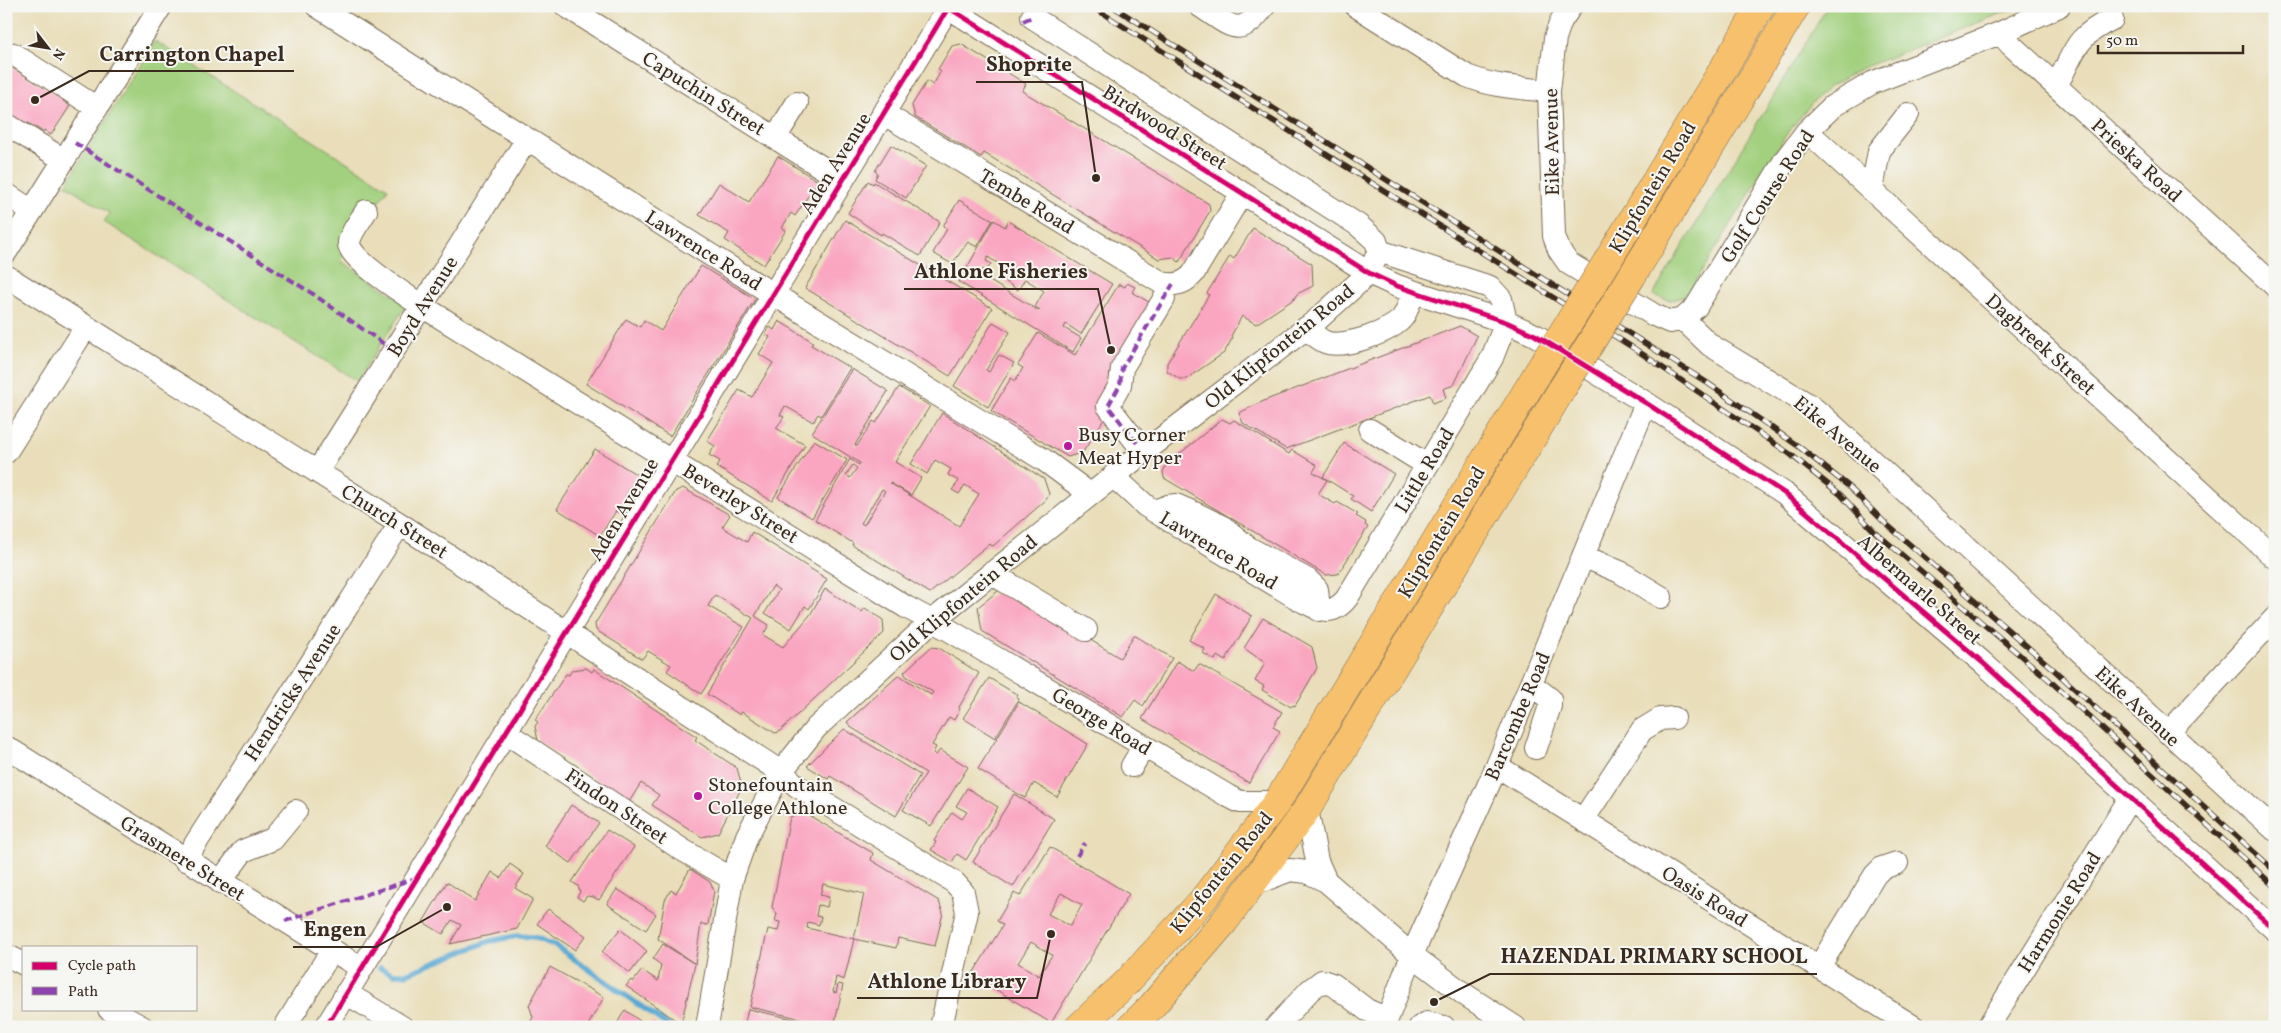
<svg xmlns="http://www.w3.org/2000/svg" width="2281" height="1033" viewBox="0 0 2281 1033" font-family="Vollkorn,serif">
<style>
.green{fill:#a2d07e;stroke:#6e7d4e}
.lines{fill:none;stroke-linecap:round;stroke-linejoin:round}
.stream{stroke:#59a8d3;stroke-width:5.5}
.building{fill:#faa6c1;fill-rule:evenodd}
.minor-casing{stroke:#786954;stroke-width:24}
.major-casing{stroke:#786954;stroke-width:29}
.minor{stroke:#fff;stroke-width:22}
.major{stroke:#f7c06c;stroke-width:28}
.rail-casing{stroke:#3b2a1e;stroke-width:5.5}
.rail{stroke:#f6f6f2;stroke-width:4;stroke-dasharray:11;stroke-linecap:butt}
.major-bridge-casing{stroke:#786954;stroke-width:29;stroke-linecap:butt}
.major-bridge{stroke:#f7c06c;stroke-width:28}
.quiet{stroke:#8e44ad;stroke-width:4;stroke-dasharray:8 4;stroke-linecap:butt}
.cycleway-casing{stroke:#f6f6f2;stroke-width:8}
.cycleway{stroke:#d6006c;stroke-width:5}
.poi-dot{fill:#b5179e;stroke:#f6f6f2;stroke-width:2}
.labels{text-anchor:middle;stroke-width:4;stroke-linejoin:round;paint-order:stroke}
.street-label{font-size:20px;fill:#3b2a1e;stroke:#f6f6f2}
.poi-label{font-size:20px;fill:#3b2a1e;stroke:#f6f6f2;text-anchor:start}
.leader{fill:none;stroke:#3b2a1e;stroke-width:2}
.callout-dot{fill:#3b2a1e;stroke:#f6f6f2;stroke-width:2}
.callout-label{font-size:21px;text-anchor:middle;font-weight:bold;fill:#3b2a1e;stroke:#f6f6f2;stroke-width:4;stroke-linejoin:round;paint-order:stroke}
</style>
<rect width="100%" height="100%" fill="#f6f6f2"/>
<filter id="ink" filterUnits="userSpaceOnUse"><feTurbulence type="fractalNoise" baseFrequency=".02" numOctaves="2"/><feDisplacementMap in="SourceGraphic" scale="10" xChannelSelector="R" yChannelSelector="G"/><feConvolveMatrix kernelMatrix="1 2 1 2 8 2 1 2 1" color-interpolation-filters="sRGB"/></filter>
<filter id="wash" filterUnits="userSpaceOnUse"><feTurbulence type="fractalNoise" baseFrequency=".0096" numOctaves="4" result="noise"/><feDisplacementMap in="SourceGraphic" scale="20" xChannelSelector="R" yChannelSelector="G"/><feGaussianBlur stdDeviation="1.12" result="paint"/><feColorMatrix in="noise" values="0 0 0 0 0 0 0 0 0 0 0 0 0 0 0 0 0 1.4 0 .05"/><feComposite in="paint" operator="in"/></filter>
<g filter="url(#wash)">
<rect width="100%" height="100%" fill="#e9deb9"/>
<path class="green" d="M1828,6H2020L1860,69L1831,86L1811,104L1788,132L1689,292C1676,303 1667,301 1653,295Z
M155,41L388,188L341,261L407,304L357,381L104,222L109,213L66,185Z"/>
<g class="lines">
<path class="stream" d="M380,968L394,974H406L490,941L517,936L534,937L556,946L670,1027"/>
</g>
<g id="blocks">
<path class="building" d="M961,44L1026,84L1022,91L1209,204L1210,211L1179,262L1173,257L1159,259L984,153L981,157L915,117L912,105L927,81L933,85L941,71L938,69L952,46Z
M6,64L64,99L63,101L70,106L51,135L44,130L43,132L27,122L23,129L6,118Z
M891,145L926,166L906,198L875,179L878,173L875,171Z
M778,156L818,181L795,216L791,213L782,228L786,230L764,265L725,240L729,233L699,215L719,183L749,202Z
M868,181L873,184L874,182L940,222L920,256L882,233L881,235L848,213Z
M959,200L993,220L977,247L968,242L952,264L933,253L947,229L943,226Z
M845,220L992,308L950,376L805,288Z
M994,220L1005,227L1008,221L1112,284L1081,334L1066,324L1064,328L1081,338L1073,352L959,282ZM988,257L1012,272L1006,282L1018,290L1025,279L1044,291L1035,307L1040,310L1039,311L980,275L983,269L986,271L991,264L986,261Z
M1253,228L1312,264L1313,286L1297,294L1294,299L1256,324L1242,316L1231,336L1233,337L1224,353L1186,379H1180L1167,371V363L1209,295L1207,293L1230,256L1234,259Z
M701,266L755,299L670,436L586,384L626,319L640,327L644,320L661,331Z
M1127,283L1135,287L1132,292L1152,304L1109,375L1117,380L1104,419L1083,452L1068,457L991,411L1011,378L1015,381L1023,368L1018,365L1038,333L1075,355L1119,284L1125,287Z
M779,321L813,342L811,345L850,368L821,416L818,414L813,422L785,406L780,415L784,417L776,428L805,445L772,501L717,467L720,461L709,455L715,446L707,441L739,390L752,397L773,363L759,354L770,337L765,334L770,327L774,330Z
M993,322L1010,332L986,370L989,372L999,355L1014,363L988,407L954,386Z
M1460,326L1477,336L1454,385L1443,389L1446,398L1433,403L1430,395L1286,449L1243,423L1239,413L1266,400Z
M852,369L888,391L855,445L857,446L873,421L876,423L899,387L930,406L895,462L921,478L911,495L890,483L959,526L979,494L965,485L959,494L952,490L959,481L948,475L951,469L935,460L927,474L911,464L942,413L1044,479L1049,494L1046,500L993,546L989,544L930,593L852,545L853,543L815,520L850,459L859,465L860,463L812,433ZM853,465L857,468L850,478L846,475ZM882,489L885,491L864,525L861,523Z
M1222,419L1230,423L1234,420L1289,454L1292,450L1317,465L1313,472L1327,480L1318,494L1335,504L1337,502L1358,514L1356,516L1366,522L1365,525L1368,527L1338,574L1326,575L1164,478L1163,472L1166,465Z
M814,440L847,460L812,518L778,497Z
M1344,443L1394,474L1371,512L1351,499L1353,496L1323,477Z
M595,449L639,476L625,497L628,499L619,513L616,511L600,536L557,509Z
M683,488L730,515L722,527L747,542L752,532L827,579L809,609L805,606L791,629L765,613L779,590L773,586L755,616L769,625L763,635L783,647L810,615L825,589L862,612L865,608L883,620L884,633L779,732L775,733L742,712L740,715L707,694L753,618L715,595L708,606L744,627L701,694L667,671L671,665L648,651L642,659L596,630L595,624L676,491Z
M1003,587L1120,658L1134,635L1172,658L1143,706L1135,700L1123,717L982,631L978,607Z
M1216,594L1252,616L1225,661L1217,656L1215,660L1203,653L1205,649L1189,640Z
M1263,618L1312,647L1317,668L1295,706L1293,705L1291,707L1262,690L1264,686L1255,681L1265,663L1244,648Z
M931,647L939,648L979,673L959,707L960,709L954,720L949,717L932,745L936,747L933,753L936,755L940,750L968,767L931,826L903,810L926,773L852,728L847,722L899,675L931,695L933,692L906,676L904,672Z
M1177,661L1194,671L1199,664L1282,712L1273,727L1280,731L1249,783L1142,719Z
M586,668L592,672L594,669L697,737L695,740L737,768L742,787L718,833L702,837L652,805L659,795L641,783L629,802L538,741L535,726L538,722L535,720L566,674L569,675L572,670Z
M989,678L1018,695L1017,698L1019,699L995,738L963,718Z
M1019,702L1088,744L1057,797L1034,783L1025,798L978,769Z
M844,729L920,775L896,816L830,776L828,779L807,766Z
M967,788L998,807L966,860L957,854L952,862L931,850L936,842L934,841L952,812L962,819L967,812L956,806Z
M1014,794L1054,819L1013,887L973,862Z
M571,805L599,823L571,863L545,846Z
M805,813L873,853L871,860L939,901L943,913L935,946L898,938L896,948L854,939L864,894L823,884L820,895L829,897L827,907L818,905L816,916L821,917L819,925L808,922L807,928L854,939L844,980L836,977L833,992L836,993L838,984L843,985L834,1027H744L748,1009L811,1023V1021L750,1007L768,929L778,931L780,922L775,921L777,914L772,907L790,817Z
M607,830L634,847L599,900L593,897L587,896L583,901L577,897L580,892L578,886L572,882Z
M1050,847L1129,894L1051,1023L972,975L1003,925L997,921L1014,893L1020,896ZM1061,893L1082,905L1070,926L1048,914ZM1031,942L1052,955L1039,976L1018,963Z
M510,864L524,874L515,888L533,899L517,929L450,944L461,925L452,920L443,934L423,922L447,882L475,901L492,872L501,878Z
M690,869L710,882L714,891L708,925L701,924L695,964L658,939L665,900L671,890L676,893Z
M617,889L656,914L646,930L607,904Z
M548,909L586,936L575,950L537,924Z
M620,929L647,951L630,973L602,952Z
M663,944L695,964L681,1024L626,986L631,980L633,982L642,970L658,981L661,965L653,959Z
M550,967L604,997L587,1027H528L533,1017L529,1005Z
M625,1010L648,1027L653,1022L657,1027H615Z"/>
</g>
</g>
<g filter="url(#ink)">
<use href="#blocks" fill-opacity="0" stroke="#786954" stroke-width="1"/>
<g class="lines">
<g class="minor-casing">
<path id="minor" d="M317,6L750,280L1044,460L1090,494
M566,6L842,180
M946,6L1369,273L1397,286L1506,322L1535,335L1646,403L1784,493L1982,662L2275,930
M1200,6C1230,25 1239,41 1264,6
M1356,6L1467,76C1493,87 1521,88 1549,91
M1571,6L1561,21L1555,38L1549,91L1554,236L1559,250L1568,263L1654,315L1670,322L1683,319
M2000,33L2011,45L2275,286
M6,53L13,54L97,108
M2056,86C2076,51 2072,39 2112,19
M883,113L1162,283C1174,286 1184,284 1193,274L1242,193
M6,124L64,160
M1807,131L2275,558
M775,138L797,103
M1872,190L1879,151L1908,114
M6,194L32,211
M366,211C361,220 351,231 349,242C346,258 408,296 422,306L906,607L949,630L1228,796L1240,802H1277
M1379,251L1490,287L1501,299L1506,322
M6,252L161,6
M6,276L400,524L781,772L797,786L954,882L963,892L967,912L941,1027
M1683,319L1710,345L1809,405L1823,416L2275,830
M1683,319L1696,307L1785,160L1807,131L1833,106L1872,83L2000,33L2059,6
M1306,328C1312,333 1318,339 1325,342C1343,349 1392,332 1403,317C1408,310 1410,300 1413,292
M1370,430L1427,465
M1137,443L1108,406L1120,385L1122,368L1164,299
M6,452L86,327
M317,472L527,139
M1113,476L1146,506L1300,600C1319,609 1331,618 1347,598L1492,358L1506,322
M1155,511L1168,506L1176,505L1197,514L1223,527L1249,548L1308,580L1317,589L1319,610
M1583,556L1620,572L1661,597
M991,573L1086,630
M1531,684L1550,699V706L1536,748
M505,732L681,849L732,879
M2168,733L2275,618
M6,747L361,968
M1132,766L1144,746
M1497,766L1914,1027
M1307,809L1317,861L1326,881
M1583,820L1642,730L1660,719L1674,718
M185,860L400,524
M220,882L243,851L273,839L296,811
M1254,884L1290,870L1307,872L1326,881L1412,955L1464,994L1515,1027
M6,955L24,964
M1819,967L1875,875L1882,868L1897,863
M346,993L402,1027
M109,1009L142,1027
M285,1027L332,950
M326,1027L948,8
M707,1027L732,879L747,836L781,772L816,728L932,621L1144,452L1317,320L1369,273L1379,251L1376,241L1358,225L1032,17
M1276,1027L1310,990L1322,981L1334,985L1367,1010L1387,1019
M1384,1027L1412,955L1497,766L1646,403
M1420,1027L1427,1023L1444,1027
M1988,1027L2130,798"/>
</g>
<g class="major-casing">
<path id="major" d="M1608,260L1761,6
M1632,276L1796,6
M1079,1027L1126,983L1202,901L1277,802L1537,374
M1131,1027L1152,1006L1224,922L1307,809L1562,389"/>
</g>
<use href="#minor" class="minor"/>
<use href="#major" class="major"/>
<g class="rail-casing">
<path id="rail" d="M1091,6L1635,349L1790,454L1840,494L1874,531L2047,678L2275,887
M1112,6L1706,382L1798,446L1847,485L1884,522L2053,669L2275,871"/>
</g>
<use href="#rail" class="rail"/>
<g class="major-bridge-casing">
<path id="major-bridge" d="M1537,374L1608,260
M1562,389L1632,276"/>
</g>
<use href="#major-bridge" class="major-bridge"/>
<path class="quiet" d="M1023,21L1032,17
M75,143L313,294L394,351
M1137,443L1108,406L1120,385L1122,368L1173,284
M1077,856L1085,843
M285,921L416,878"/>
<g class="cycleway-casing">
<path id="cycleway" d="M946,6L1369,273L1397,286L1506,322L1535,335L1646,403L1784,493L1982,662L2275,930
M326,1027L948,8"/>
</g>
<use href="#cycleway" class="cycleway"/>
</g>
</g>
<g class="poi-dot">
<circle cx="1068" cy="446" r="5"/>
<circle cx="698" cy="796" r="5"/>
</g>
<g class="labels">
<g class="street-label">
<text transform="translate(704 93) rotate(32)" y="7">Capuchin Street</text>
<text transform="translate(1165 127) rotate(32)" y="7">Birdwood Street</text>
<text transform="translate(1551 142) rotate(-91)" y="7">Eike Avenue</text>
<text transform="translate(2137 160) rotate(42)" y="7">Prieska Road</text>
<text transform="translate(835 163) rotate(-58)" y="7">Aden Avenue</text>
<text transform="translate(1652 187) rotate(-59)" y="7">Klipfontein Road</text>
<text transform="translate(1767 196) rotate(-57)" y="7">Golf Course Road</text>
<text transform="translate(1027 201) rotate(31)" y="7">Tembe Road</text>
<text transform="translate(704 250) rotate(32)" y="7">Lawrence Road</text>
<text transform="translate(422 306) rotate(-58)" y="7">Boyd Avenue</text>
<text transform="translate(2041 344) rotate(42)" y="7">Dagbreek Street</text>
<text transform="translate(1279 346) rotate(-39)" y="7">Old Klipfontein Road</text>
<text transform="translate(1838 434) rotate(40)" y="7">Eike Avenue</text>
<text transform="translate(1424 470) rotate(-59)" y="7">Little Road</text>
<text transform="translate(741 503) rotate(32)" y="7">Beverley Street</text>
<text transform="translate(623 509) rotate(-59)" y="7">Aden Avenue</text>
<text transform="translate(395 521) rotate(32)" y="7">Church Street</text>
<text transform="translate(1441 532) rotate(-59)" y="7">Klipfontein Road</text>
<text transform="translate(1219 550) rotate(31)" y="7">Lawrence Road</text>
<text transform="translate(1920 589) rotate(41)" y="7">Albermarle Street</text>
<text transform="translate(963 598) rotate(-40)" y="7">Old Klipfontein Road</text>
<text transform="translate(292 692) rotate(-57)" y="7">Hendricks Avenue</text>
<text transform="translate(2138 706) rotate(43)" y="7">Eike Avenue</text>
<text transform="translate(1517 716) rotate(-67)" y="7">Barcombe Road</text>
<text transform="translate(1102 721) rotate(31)" y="7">George Road</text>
<text transform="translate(617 806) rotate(34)" y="7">Findon Street</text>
<text transform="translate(183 858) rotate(32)" y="7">Grasmere Street</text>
<text transform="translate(1221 872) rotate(-51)" y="7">Klipfontein Road</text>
<text transform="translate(1705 896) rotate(32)" y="7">Oasis Road</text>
<text transform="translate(2059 912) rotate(-58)" y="7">Harmonie Road</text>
</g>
<g class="poi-label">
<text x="1078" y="441">Busy Corner<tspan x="1078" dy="23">Meat Hyper</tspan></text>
<text x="708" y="791">Stonefountain<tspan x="708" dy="23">College Athlone</tspan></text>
</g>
</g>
<path class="leader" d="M35 100L89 71H294M1096 178L1082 82H976M1111 350L1098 289H904M447 907L376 947H293M1434 1002L1490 974H1817M1051 934L1037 998H857"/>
<g class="callout-dot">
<circle cx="35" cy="100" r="5"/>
<circle cx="1096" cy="178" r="5"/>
<circle cx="1111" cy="350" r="5"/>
<circle cx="447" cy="907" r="5"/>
<circle cx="1434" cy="1002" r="5"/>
<circle cx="1051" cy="934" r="5"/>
</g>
<g class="callout-label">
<text x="192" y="61">Carrington Chapel</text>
<text x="1029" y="71">Shoprite</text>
<text x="1001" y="278">Athlone Fisheries</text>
<text x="335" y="936">Engen</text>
<text x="1654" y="963">HAZENDAL PRIMARY SCHOOL</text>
<text x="947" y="988">Athlone Library</text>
</g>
<rect width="2281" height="1033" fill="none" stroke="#f6f6f2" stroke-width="25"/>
<rect x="22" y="946" width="175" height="65" fill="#f6f6f2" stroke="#aba49d"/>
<rect x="32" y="962" width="25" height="8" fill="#d6006c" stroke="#aba49d"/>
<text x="68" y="970" font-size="15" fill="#3b2a1e">Cycle path</text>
<rect x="32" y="987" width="25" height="8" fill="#8e44ad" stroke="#aba49d"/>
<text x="68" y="996" font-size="15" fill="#3b2a1e">Path</text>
<g transform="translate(48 48) rotate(121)" stroke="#f6f6f2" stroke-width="4" paint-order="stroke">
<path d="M0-4L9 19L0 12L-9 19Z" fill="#3b2a1e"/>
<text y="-8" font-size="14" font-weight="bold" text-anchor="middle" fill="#3b2a1e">N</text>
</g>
<path d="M2098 45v8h145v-8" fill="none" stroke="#3b2a1e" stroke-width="2.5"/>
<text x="2106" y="45" font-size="15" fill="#3b2a1e" stroke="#f6f6f2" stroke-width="4" paint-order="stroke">50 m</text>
</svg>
